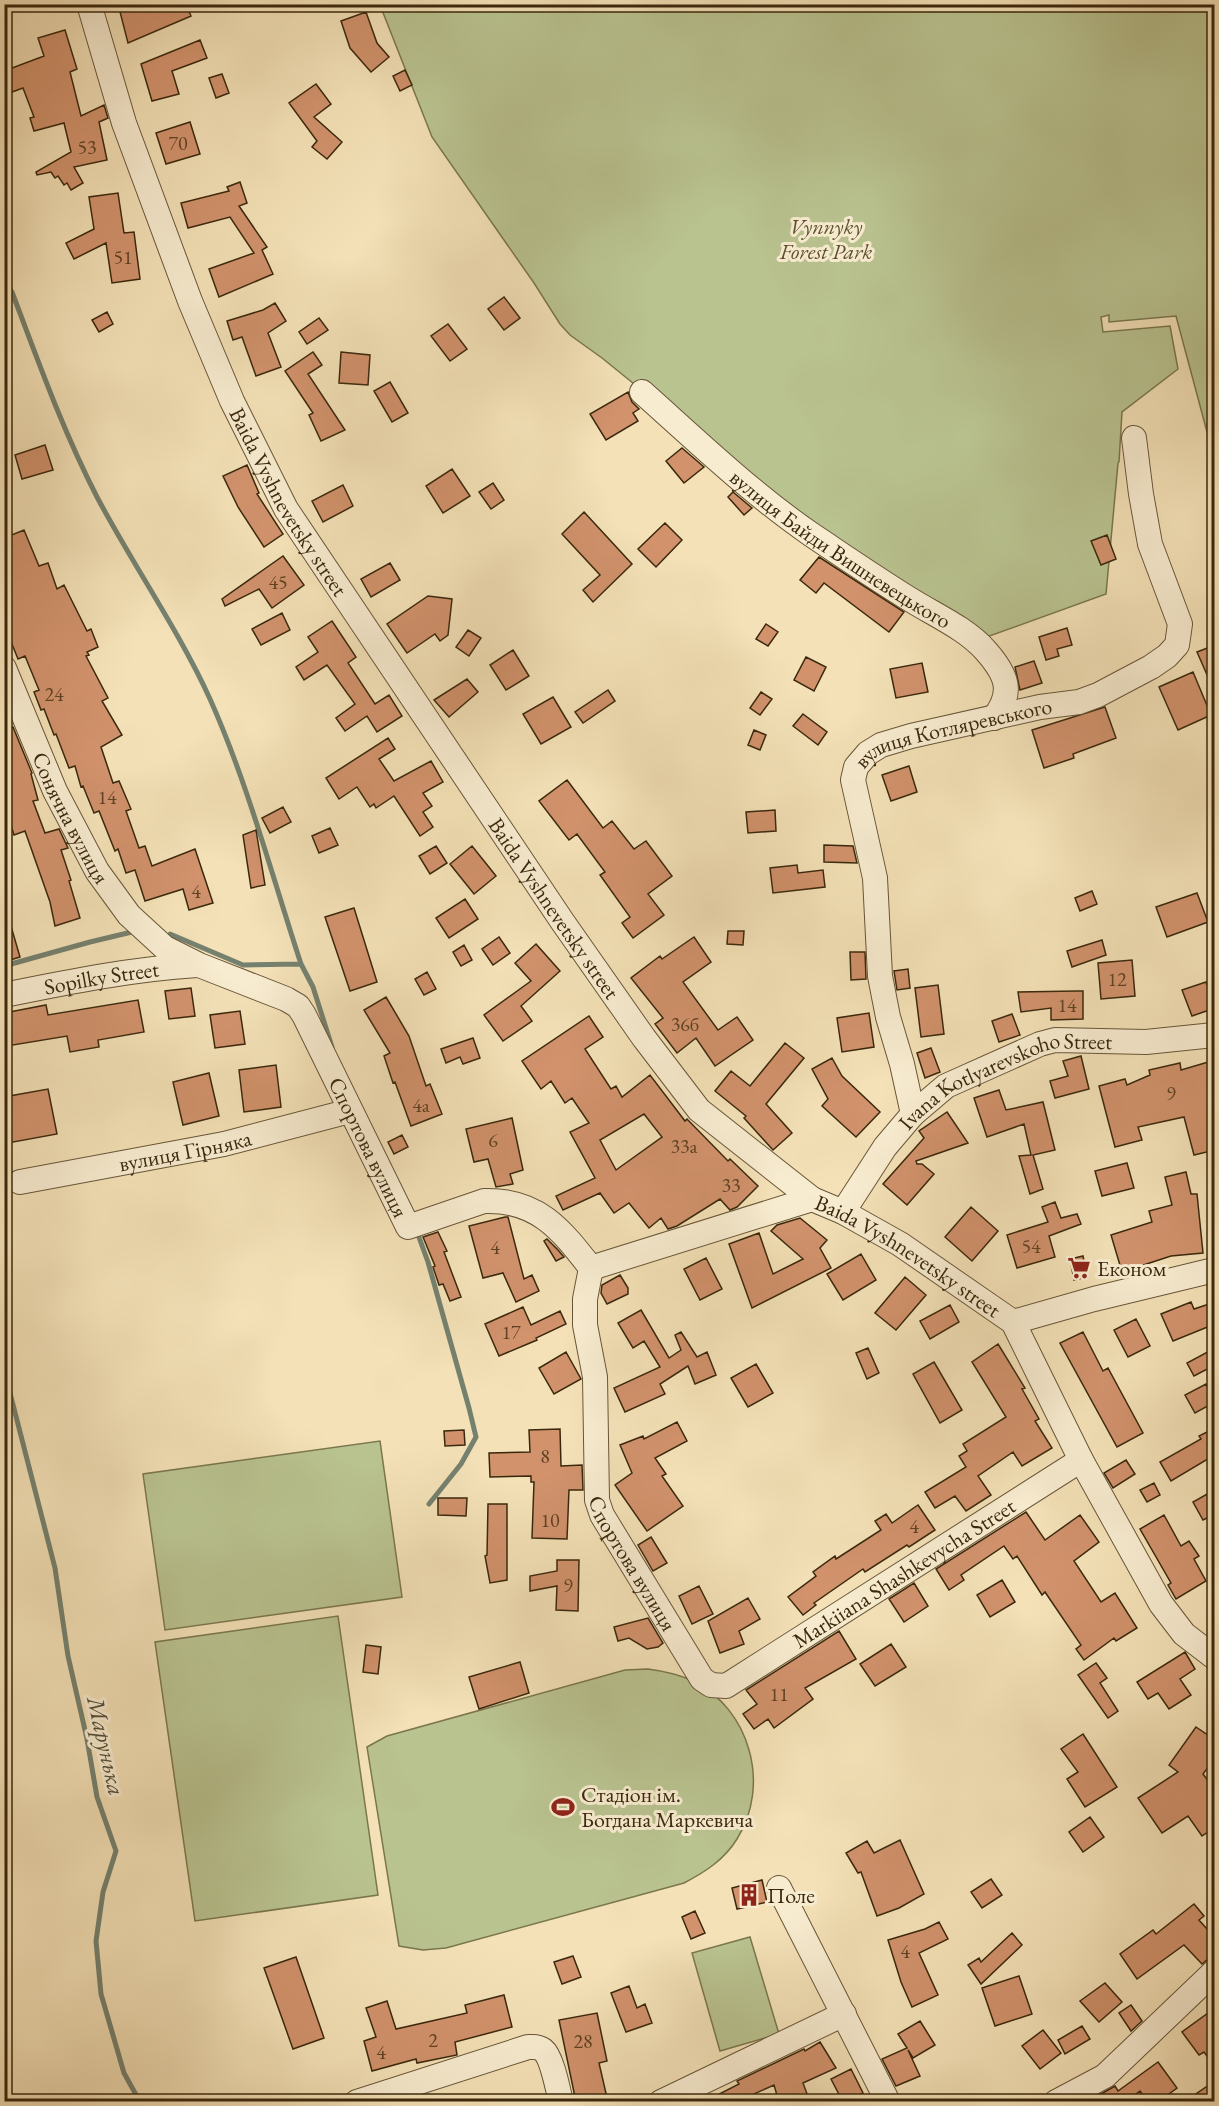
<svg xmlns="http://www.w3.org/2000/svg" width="1219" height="2106" viewBox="0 0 1219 2106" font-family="'EB Garamond',serif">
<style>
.green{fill:#b9c390;stroke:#7a764e;stroke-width:1.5}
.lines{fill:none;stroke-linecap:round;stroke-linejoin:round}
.stream{stroke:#75816f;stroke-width:5}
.building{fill:#d1926c;stroke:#3a280d;stroke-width:1.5;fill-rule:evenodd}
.minor-casing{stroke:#685638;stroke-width:26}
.minor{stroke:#f8ecd0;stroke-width:24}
.labels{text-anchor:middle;stroke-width:6;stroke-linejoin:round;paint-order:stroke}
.number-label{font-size:20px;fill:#604225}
.park-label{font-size:22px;font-style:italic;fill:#5a4f2e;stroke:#f8ecd0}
.street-label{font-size:22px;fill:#3a280d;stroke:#f8ecd0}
.poi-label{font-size:22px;fill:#3a280d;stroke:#f8ecd0;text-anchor:start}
.water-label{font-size:24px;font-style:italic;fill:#524d36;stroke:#f8ecd0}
</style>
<rect width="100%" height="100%" fill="#f4e1b7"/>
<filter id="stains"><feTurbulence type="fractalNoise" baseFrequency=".00333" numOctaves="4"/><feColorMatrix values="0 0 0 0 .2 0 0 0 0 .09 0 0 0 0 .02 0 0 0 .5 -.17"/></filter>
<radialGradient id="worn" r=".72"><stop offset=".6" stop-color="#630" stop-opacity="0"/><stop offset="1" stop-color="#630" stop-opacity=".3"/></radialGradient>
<path class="green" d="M380,5H1214V458L1176,316L1109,322V315L1101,317L1103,332L1170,326L1178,369L1122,412L1119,462L1118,463L1106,594L984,638L781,503L602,358L570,335L560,324L534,283L432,137Z
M380,1441L402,1597L165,1630L143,1474Z
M338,1616L378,1895L195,1921L155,1642Z
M648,1669C663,1671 678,1674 693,1681C750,1709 771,1785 737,1839C724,1860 705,1872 684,1883L446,1948L423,1950L399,1946L367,1747L387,1736L625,1670Z
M750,1937L779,2034L720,2051L692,1953Z"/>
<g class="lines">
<path class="stream" d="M4,282L12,292C38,361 63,431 97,497C133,565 178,629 210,699C248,784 272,876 301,964L313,987L332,1047
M170,934L243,965L301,964
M4,966L90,942L136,931
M416,1229L428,1262L469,1408L476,1437L461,1464L429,1504
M4,1370L6,1376
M10,1393L55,1568L68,1656L87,1739L97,1797L116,1851L103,1892L96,1941L101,1994L124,2073L140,2102"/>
</g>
<path class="building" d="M118,4H186L191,16L128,43Z
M366,12L377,43L389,57L371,72L350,48L341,21Z
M65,30L77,69L70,72L81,116L104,105L108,118L99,122L107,160L74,167L83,183L71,190L67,183L64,185L58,176L55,178L51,172L37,175L36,172L71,152L64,123L34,131L30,118L34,117L23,88L12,92L4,74V71L44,56L38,38Z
M200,40L207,58L172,71L179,94L152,101L141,64Z
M405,70L412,85L400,91L393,76Z
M222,74L229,93L216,98L209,78Z
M316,84L331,104L314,117L342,142L327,159L312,147L317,141L289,103Z
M190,122L200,154L166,164L156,133Z
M240,182L247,203L239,206L267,247L262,250L273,274L219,297L209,269L254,253L230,217L188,228L181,203L229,191L227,187Z
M118,193L124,233L134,232L140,279L112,283L106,243L74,259L66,243L94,229L89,197Z
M504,297L520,318L504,330L488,309Z
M275,303L286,321L268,333L281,367L256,376L242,337L233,340L227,321L263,310Z
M107,312L113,324L99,332L92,320Z
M319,318L328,330L307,344L299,332Z
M448,324L467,349L450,361L431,336Z
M313,352L322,365L308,374L345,430L321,441L309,415L313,413L285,371Z
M341,352L370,355L368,385L339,383Z
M390,382L408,413L392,422L374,391Z
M628,392L632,402L639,409L633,413L638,421L606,440L590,414Z
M45,445L53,470L22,479L15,455Z
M682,448L704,467L684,483L666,461Z
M247,465L259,493L257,494L283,534L264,547L238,507L223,476Z
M452,469L470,496L443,513L426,486Z
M493,483L504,500L491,509L479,492Z
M343,485L353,506L323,522L312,501Z
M733,492L752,508L744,515L728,497Z
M584,512L632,564L593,602L583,590L600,575L562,534Z
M665,523L682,540L656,567L638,549Z
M24,530L39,566L48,563L57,589L64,585L87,631L91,629L98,647L87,652L89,655L86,656L108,698L102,701L122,735L101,747L113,783L119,781L131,809L126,811L139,848L145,846L152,866L195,849L213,903L189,910L183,889L145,901L135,870L126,873L118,849L115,851L99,811L94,813L83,786L81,787L75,766L69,768L56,734L54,735L44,709L41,710L34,692L39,690L25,656L18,659L7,632L4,633V538Z
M1107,535L1116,559L1101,565L1091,541Z
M283,556L304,585L272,608L259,589L225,606L222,599Z
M819,557L904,612L889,632L824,583L816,593L800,580Z
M390,563L400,580L371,597L361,579Z
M428,596L452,599L448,635L440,641L435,634L407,653L387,624Z
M282,613L290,630L261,645L252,629Z
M332,621L356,657L348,663L375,704L389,695L402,716L377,732L367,716L345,731L336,718L355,704L327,665L304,680L296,667L318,652L308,637Z
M766,624L778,632L768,646L756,639Z
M1067,628L1072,645L1057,649L1059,656L1046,660L1039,637Z
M468,630L481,638L469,656L456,647Z
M1215,645V693L1197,652Z
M513,650L529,676L506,690L490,665Z
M806,657L826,667L814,691L794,680Z
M1034,661L1042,683L1020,690L1015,667Z
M922,663L928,692L896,698L890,669Z
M1193,672L1211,715L1178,730L1159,687Z
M467,679L478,692L449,717L434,700Z
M608,690L615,701L583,723L575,712Z
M761,692L772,699L760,715L750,708Z
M553,697L571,727L541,744L523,714Z
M1105,707L1116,738L1073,754L1074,758L1044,768L1032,730Z
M803,714L827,732L818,745L793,726Z
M13,727L32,773L31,774L38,800L33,801L45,833L59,829L68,848L61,850L71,880L69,881L80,918L55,926L50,902L25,831L14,835L4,804V729Z
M754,730L766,735L760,750L748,745Z
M388,738L395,749L379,759L394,781L431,761L443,782L423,793L432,806L423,812L433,827L420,836L394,796L376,808L374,804L370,807L357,787L339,799L326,778Z
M909,766L917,792L891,801L882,775Z
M567,780L603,828L612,821L634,849L646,841L672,876L648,894L664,915L633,938L622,923L630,917L600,875L605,872L577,834L569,840L539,801Z
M283,807L291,822L270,833L262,818Z
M775,810L776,831L748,833L746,812Z
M330,828L338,845L319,853L312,836Z
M256,830L265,885L251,888L243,835Z
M824,845L853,846L857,863L824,862Z
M436,846L447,863L430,874L419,856Z
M472,846L496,876L474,894L450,864Z
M797,865L798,873L823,870L825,887L773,893L770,868Z
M1092,891L1097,904L1080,911L1075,898Z
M1197,893L1208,922L1167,937L1156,907Z
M465,899L478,919L449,938L436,918Z
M354,908L377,982L350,991L325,917Z
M8,916L20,957L4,962V917Z
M728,931H744L743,945L727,944Z
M499,937L510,953L493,965L482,949Z
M694,937L711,962L683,982L718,1030L737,1017L753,1040L715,1066L696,1038L677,1053L655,1024L663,1018L631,978L660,956L662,959Z
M1102,940L1106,955L1072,967L1067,951Z
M536,944L560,971L521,1006L532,1021L503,1041L484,1015L531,981L515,963Z
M464,945L472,960L461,966L453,952Z
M850,952H865L866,979L851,980Z
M1132,960L1135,996L1101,999L1098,963Z
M908,969L910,988L897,990L894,971Z
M427,972L436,989L424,995L415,979Z
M1206,982L1215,1008L1192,1016L1182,990Z
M938,985L944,1034L921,1037L915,988Z
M191,988L195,1016L169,1019L165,991Z
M1077,991H1083V1019L1051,1020V1008L1021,1012L1018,992Z
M386,997L409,1036L426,1086L430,1084L442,1114L411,1126L395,1082L393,1083L384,1056L390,1053L364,1010Z
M138,1000L144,1032L98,1040L99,1047L70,1052L67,1036L7,1046L4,1013L46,1005L48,1015Z
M240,1011L245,1044L215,1048L210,1015Z
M869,1013L874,1047L842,1052L837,1018Z
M1012,1014L1020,1035L999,1042L992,1021Z
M589,1016L603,1037L585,1049L611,1089L616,1086L622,1097L650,1075L685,1121L687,1119L728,1161L730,1159L758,1186L737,1207L730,1210L720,1199L677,1226L668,1229L661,1218L649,1228L629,1203L614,1213L600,1193L563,1210L556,1196L595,1178L570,1132L589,1123L572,1098L565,1103L551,1081L541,1089L522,1061ZM644,1114L662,1137L616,1170L600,1140Z
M473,1038L480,1058L463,1064L460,1057L446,1063L441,1049Z
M785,1043L804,1058L766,1104L792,1133L773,1150L744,1118L746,1116L715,1091L731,1071L750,1086Z
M931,1048L940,1072L925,1078L917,1053Z
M1081,1056L1089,1089L1055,1098L1050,1081L1068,1076L1063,1061Z
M832,1058L842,1076L880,1112L856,1137L822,1106L828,1099L812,1069Z
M1215,1060V1150L1194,1155L1184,1117L1138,1127L1142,1140L1115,1147L1099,1086L1125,1079L1127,1085L1150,1075L1149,1070L1180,1063L1181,1070Z
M276,1065L281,1107L244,1112L239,1070Z
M209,1073L219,1116L183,1125L173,1082Z
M48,1089L57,1134L8,1143L4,1124V1097Z
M999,1090L1006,1110L1043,1102L1055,1150L1033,1155L1043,1189L1030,1194L1019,1156L1031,1155L1024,1124L987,1137L974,1098Z
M947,1112L968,1143L916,1161L917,1164H922L934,1174L907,1205L883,1184L924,1138L919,1131Z
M512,1118L523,1170L510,1174L513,1184L496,1187L488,1159L474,1162L466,1129Z
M402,1135L408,1147L394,1154L388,1142Z
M1127,1163L1134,1188L1102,1196L1095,1171Z
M1186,1172L1191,1194H1197L1203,1253L1171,1256L1122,1272L1111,1235L1152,1222L1149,1211L1172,1205L1165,1177Z
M1055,1202L1061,1218L1077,1214L1081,1224L1049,1236L1055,1257L1017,1268L1007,1235L1048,1222L1042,1207Z
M971,1207L998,1231L972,1261L945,1237Z
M505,1217H508L524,1279L532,1275L539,1291L516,1302L503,1273L483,1278L469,1226Z
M800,1218L827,1240L820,1248L831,1268L752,1308L729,1244L759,1233L773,1274L803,1259L771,1231L777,1225Z
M438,1232L447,1251L444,1252L461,1297L450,1301L443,1284L439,1285L433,1267L435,1266L423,1237Z
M547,1239L558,1250L564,1257L556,1261L544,1241Z
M861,1254L876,1280L843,1300L827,1274Z
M1083,1256L1087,1277L1074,1280L1070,1259Z
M706,1258L722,1289L700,1300L684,1269Z
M620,1275L628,1288V1294L607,1304L601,1293L602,1285Z
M905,1277L926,1295L896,1330L875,1313Z
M1191,1302L1194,1309L1215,1302V1324L1173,1341L1161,1314Z
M950,1305L959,1322L930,1339L920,1321Z
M523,1307L531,1325L560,1311L566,1324L536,1338L537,1340L499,1356L485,1324Z
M641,1310L669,1358L681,1350L675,1335L681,1332L697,1357L707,1352L716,1375L695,1384L688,1366L660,1384L665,1394L625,1412L614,1388L660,1367L644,1341L633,1348L618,1323Z
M1136,1319L1150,1346L1128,1357L1114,1330Z
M1083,1332L1103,1371L1108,1368L1143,1433L1117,1447L1060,1343Z
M998,1344L1025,1388L1022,1389L1039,1419L1035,1421L1052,1448L1022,1466L1013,1452L978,1476L991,1495L966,1511L955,1496L935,1508L925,1492L966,1467L959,1456L967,1451L963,1444L1006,1417L972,1362Z
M868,1348L879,1373L867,1379L856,1353Z
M1215,1348V1365L1194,1376L1187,1363Z
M566,1352L581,1379L554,1394L539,1368Z
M934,1362L962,1410L940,1423L913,1374Z
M756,1364L773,1393L748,1407L731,1378Z
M1206,1384L1215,1402L1195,1413L1185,1395Z
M677,1422L687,1441L655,1458L666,1474L662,1476L683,1506L647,1531L615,1485L632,1473L620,1445L643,1436L644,1439Z
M1215,1428V1463L1211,1457L1171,1481L1160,1462L1201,1439L1199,1436Z
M560,1429L561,1466L582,1465L583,1490H569L567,1539L532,1538L534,1482H531V1476L490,1477L489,1453L530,1452L529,1430Z
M464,1430L465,1445L445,1446L444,1431Z
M1126,1460L1135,1474L1113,1488L1104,1473Z
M1154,1483L1160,1495L1147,1502L1140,1490Z
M1209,1493L1215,1503V1514L1203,1520L1193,1502Z
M438,1498H467L466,1516L438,1515Z
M488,1504H507V1580L490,1583L485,1556L487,1555Z
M918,1505L935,1530L909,1547L907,1545L865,1572L863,1569L814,1603L816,1605L803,1615L788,1597L816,1576L813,1572L835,1556L836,1559L881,1530L875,1521L886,1514L892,1523Z
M1026,1512L1045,1540L1080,1515L1099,1542L1074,1561L1101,1602L1115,1593L1137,1628L1116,1641L1114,1638L1084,1660L1076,1649L1081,1645L1045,1592L1042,1595L1017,1556L1013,1559L1004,1546L961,1575L964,1580L949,1590L936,1569Z
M1164,1515L1181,1546L1189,1541L1199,1556L1194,1559L1206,1581L1176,1599L1168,1585L1171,1583L1140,1529Z
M651,1537L667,1563L653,1571L638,1545Z
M557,1560H579L578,1611L556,1610L557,1586L530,1591V1576L557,1571Z
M1002,1580L1015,1602L990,1617L977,1595Z
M914,1583L928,1606L904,1622L889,1599Z
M699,1586L713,1614L692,1624L679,1596Z
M748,1598L760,1619L739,1631L744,1644L720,1653L708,1621Z
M648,1618L663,1643L658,1647L647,1649L629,1638L618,1641L614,1627Z
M839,1631L856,1659L805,1688L813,1699L774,1728L768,1719L754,1729L743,1714L757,1704L746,1690Z
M891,1644L906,1667L875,1686L860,1664Z
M366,1645L381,1647L378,1674L363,1672Z
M1185,1652L1195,1669L1180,1679L1191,1695L1169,1709L1158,1693L1148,1699L1137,1682Z
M520,1662L529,1693L479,1709L469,1677Z
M1096,1663L1107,1678L1100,1683L1118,1711L1108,1718L1078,1675Z
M1196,1727L1215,1740V1758L1203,1774L1215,1790V1827L1202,1836L1188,1816L1162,1833L1138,1798L1178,1772L1169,1765Z
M1083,1734L1117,1787L1085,1807L1067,1779L1078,1772L1061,1749Z
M1090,1817L1104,1837L1083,1852L1069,1832Z
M900,1840L924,1894L899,1908L877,1916L861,1872L858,1873L846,1853L867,1841L874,1853Z
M991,1879L1002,1895L982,1908L971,1892Z
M762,1880L767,1902L737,1909L732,1888Z
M1194,1904L1204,1916L1199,1920L1215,1938V1953L1202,1964L1184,1945L1137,1979L1120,1954L1153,1930L1156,1934Z
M695,1911L705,1933L691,1939L682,1917Z
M939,1922L948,1939L919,1953L938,1995L912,2007L901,1982L888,1940L925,1929Z
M1012,1933L1022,1945L981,1984L968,1965L979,1958L981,1962Z
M573,1956L581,1977L562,1984L554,1962Z
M296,1957L324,2038L293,2049L264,1968Z
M1019,1976L1032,2014L995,2026L982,1988Z
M1105,1983L1122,2002L1099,2022L1080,2001Z
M629,1986L637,2008L645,2004L652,2023L626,2032L611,1993Z
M504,1995L512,2027L455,2042L457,2055L417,2063L416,2059L372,2071L364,2041L376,2037L366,2008L387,2001L396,2029L467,2013L465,2005Z
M1131,2005L1142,2021L1131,2031L1119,2013Z
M1215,2008V2067L1204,2052L1199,2055L1182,2032Z
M597,2013L607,2061L599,2063L608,2102H576L559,2020Z
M920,2021L935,2045L913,2058L908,2050L920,2076L896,2086L882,2059L907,2048L898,2034Z
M1082,2026L1090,2039L1065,2054L1058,2040Z
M1043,2030L1061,2053L1040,2069L1022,2046Z
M820,2042L836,2068L803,2083L810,2102H779L774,2085L736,2102H704L739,2084L737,2081L804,2049L805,2051Z
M1158,2062L1177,2088L1158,2102H1148L1140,2091L1125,2102H1087L1115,2086L1118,2091Z
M851,2069L863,2093L843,2102L831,2079Z
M1215,2081V2102H1184Z"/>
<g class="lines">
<g class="minor-casing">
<g id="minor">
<path id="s1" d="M89,4L124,123L190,301L232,401L286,509L562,921L644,1038L699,1110L812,1199L843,1212L900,1244L1013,1322L1081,1460L1161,1604L1184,1634L1214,1657"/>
<path id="s2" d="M642,392C697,441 751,493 812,535C845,557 877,579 911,600C935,615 967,629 986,651C1007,675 1014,692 994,718"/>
<path id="s3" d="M4,668L55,791L97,871L129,915L165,948L199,965L286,999L298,1006L304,1015L408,1227L484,1201C537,1199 561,1229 591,1268L812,1199"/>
<path id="s4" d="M4,995C68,982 132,969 197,965"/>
<path id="s5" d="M913,1114L902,1064L888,1017L880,976L875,878L853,780L856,767L868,753L881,745L911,736L1040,707L1079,702L1098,695L1151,667L1167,656L1177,645L1180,624L1150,544L1141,494L1134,438"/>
<path id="s6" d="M20,1182L224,1144L350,1111"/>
<path id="s7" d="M843,1212L885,1147L913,1114L946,1086L1040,1044L1055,1040L1146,1042L1214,1035"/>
<path id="s8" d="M591,1268L585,1299V1325L595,1377L597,1500L602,1515L702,1679L711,1685L726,1686L1081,1460"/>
<path d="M1013,1322L1094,1299L1214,1270"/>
<path d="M779,1888L888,2102"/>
<path d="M357,2102L528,2047C533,2047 538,2046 543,2050C552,2057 558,2090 561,2102"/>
<path d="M661,2102L844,2014"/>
<path d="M1056,2102L1105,2076L1214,1972"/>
</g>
</g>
<use href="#minor" class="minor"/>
</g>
<defs>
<g id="supermarket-bare" transform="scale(1.8)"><path d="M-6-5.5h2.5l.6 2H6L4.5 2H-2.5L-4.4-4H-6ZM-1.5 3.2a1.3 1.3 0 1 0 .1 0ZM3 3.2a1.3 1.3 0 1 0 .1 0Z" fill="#8f2418" stroke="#f8ecd0" stroke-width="2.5" paint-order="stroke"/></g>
<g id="stadium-bare" transform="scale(1.8)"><path d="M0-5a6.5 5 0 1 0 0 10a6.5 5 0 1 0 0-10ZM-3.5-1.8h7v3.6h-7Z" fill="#8f2418" stroke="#f8ecd0" stroke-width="2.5" paint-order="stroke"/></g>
<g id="building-bare" transform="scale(1.8)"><path d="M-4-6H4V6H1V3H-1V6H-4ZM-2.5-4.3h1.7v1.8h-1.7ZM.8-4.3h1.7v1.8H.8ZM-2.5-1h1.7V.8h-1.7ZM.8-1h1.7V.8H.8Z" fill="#8f2418" stroke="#f8ecd0" stroke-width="2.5" paint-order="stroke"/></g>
</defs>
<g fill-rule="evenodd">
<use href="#supermarket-bare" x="1079" y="1268"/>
<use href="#stadium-bare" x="563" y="1807"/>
<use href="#building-bare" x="749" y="1895"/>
</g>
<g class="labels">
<g class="number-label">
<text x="178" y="150">70</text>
<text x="87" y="154">53</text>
<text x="123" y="264">51</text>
<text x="278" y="589">45</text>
<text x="54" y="701">24</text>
<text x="107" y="804">14</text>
<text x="196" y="898">4</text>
<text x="1117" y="986">12</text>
<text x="1067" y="1012">14</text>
<text x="685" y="1031">36б</text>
<text x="1171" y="1100">9</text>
<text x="421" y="1112">4а</text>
<text x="493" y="1147">6</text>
<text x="684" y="1153">33а</text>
<text x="731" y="1192">33</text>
<text x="1031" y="1253">54</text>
<text x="495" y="1254">4</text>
<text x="511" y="1339">17</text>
<text x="545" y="1463">8</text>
<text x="550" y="1527">10</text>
<text x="914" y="1533">4</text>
<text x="568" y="1592">9</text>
<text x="779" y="1701">11</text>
<text x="905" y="1958">4</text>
<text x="433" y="2047">2</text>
<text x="583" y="2048">28</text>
<text x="381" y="2059">4</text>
</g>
<g class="park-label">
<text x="826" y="234">Vynnyky<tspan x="826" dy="25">Forest Park</tspan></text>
</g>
<g class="street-label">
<text dy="8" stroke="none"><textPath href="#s1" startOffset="538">Baida Vyshnevetsky street</textPath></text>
<text dy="8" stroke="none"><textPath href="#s2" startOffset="254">вулиця Байди Вишневецького</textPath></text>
<text dy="8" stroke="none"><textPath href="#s5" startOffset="460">вулиця Котляревського</textPath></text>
<text dy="8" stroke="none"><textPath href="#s3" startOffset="164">Сонячна вулиця</textPath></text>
<text dy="8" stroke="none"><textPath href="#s1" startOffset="1024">Baida Vyshnevetsky street</textPath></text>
<text dy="8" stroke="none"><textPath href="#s4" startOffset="99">Sopilky Street</textPath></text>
<text dy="8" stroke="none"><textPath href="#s7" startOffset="222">Ivana Kotlyarevskoho Street</textPath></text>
<text dy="8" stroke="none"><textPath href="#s3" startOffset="630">Спортова вулиця</textPath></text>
<text dy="8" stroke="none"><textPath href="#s6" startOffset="168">вулиця Гірняка</textPath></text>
<text dy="8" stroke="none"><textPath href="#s1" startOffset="1528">Baida Vyshnevetsky street</textPath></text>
<text dy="8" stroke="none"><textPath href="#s8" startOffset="306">Спортова вулиця</textPath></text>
<text dy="8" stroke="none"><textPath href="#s8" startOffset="678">Markiiana Shashkevycha Street</textPath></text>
</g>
<g class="poi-label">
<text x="1097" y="1276">Економ</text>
<text x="581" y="1802">Стадіон ім.<tspan x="581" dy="25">Богдана Маркевича</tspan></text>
<text x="767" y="1903">Поле</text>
</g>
<g class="water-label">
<text transform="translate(106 1746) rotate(77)" y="8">Марунька</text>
</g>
</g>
<rect width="1219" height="2106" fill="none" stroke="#f4e1b7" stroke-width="24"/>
<rect x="6" y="6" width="1207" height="2094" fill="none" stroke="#3a280d" stroke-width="3"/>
<rect x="12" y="12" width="1195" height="2082" fill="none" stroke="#3a280d" stroke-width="1.5"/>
<rect width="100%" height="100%" filter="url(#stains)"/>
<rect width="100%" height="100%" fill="url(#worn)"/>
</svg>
